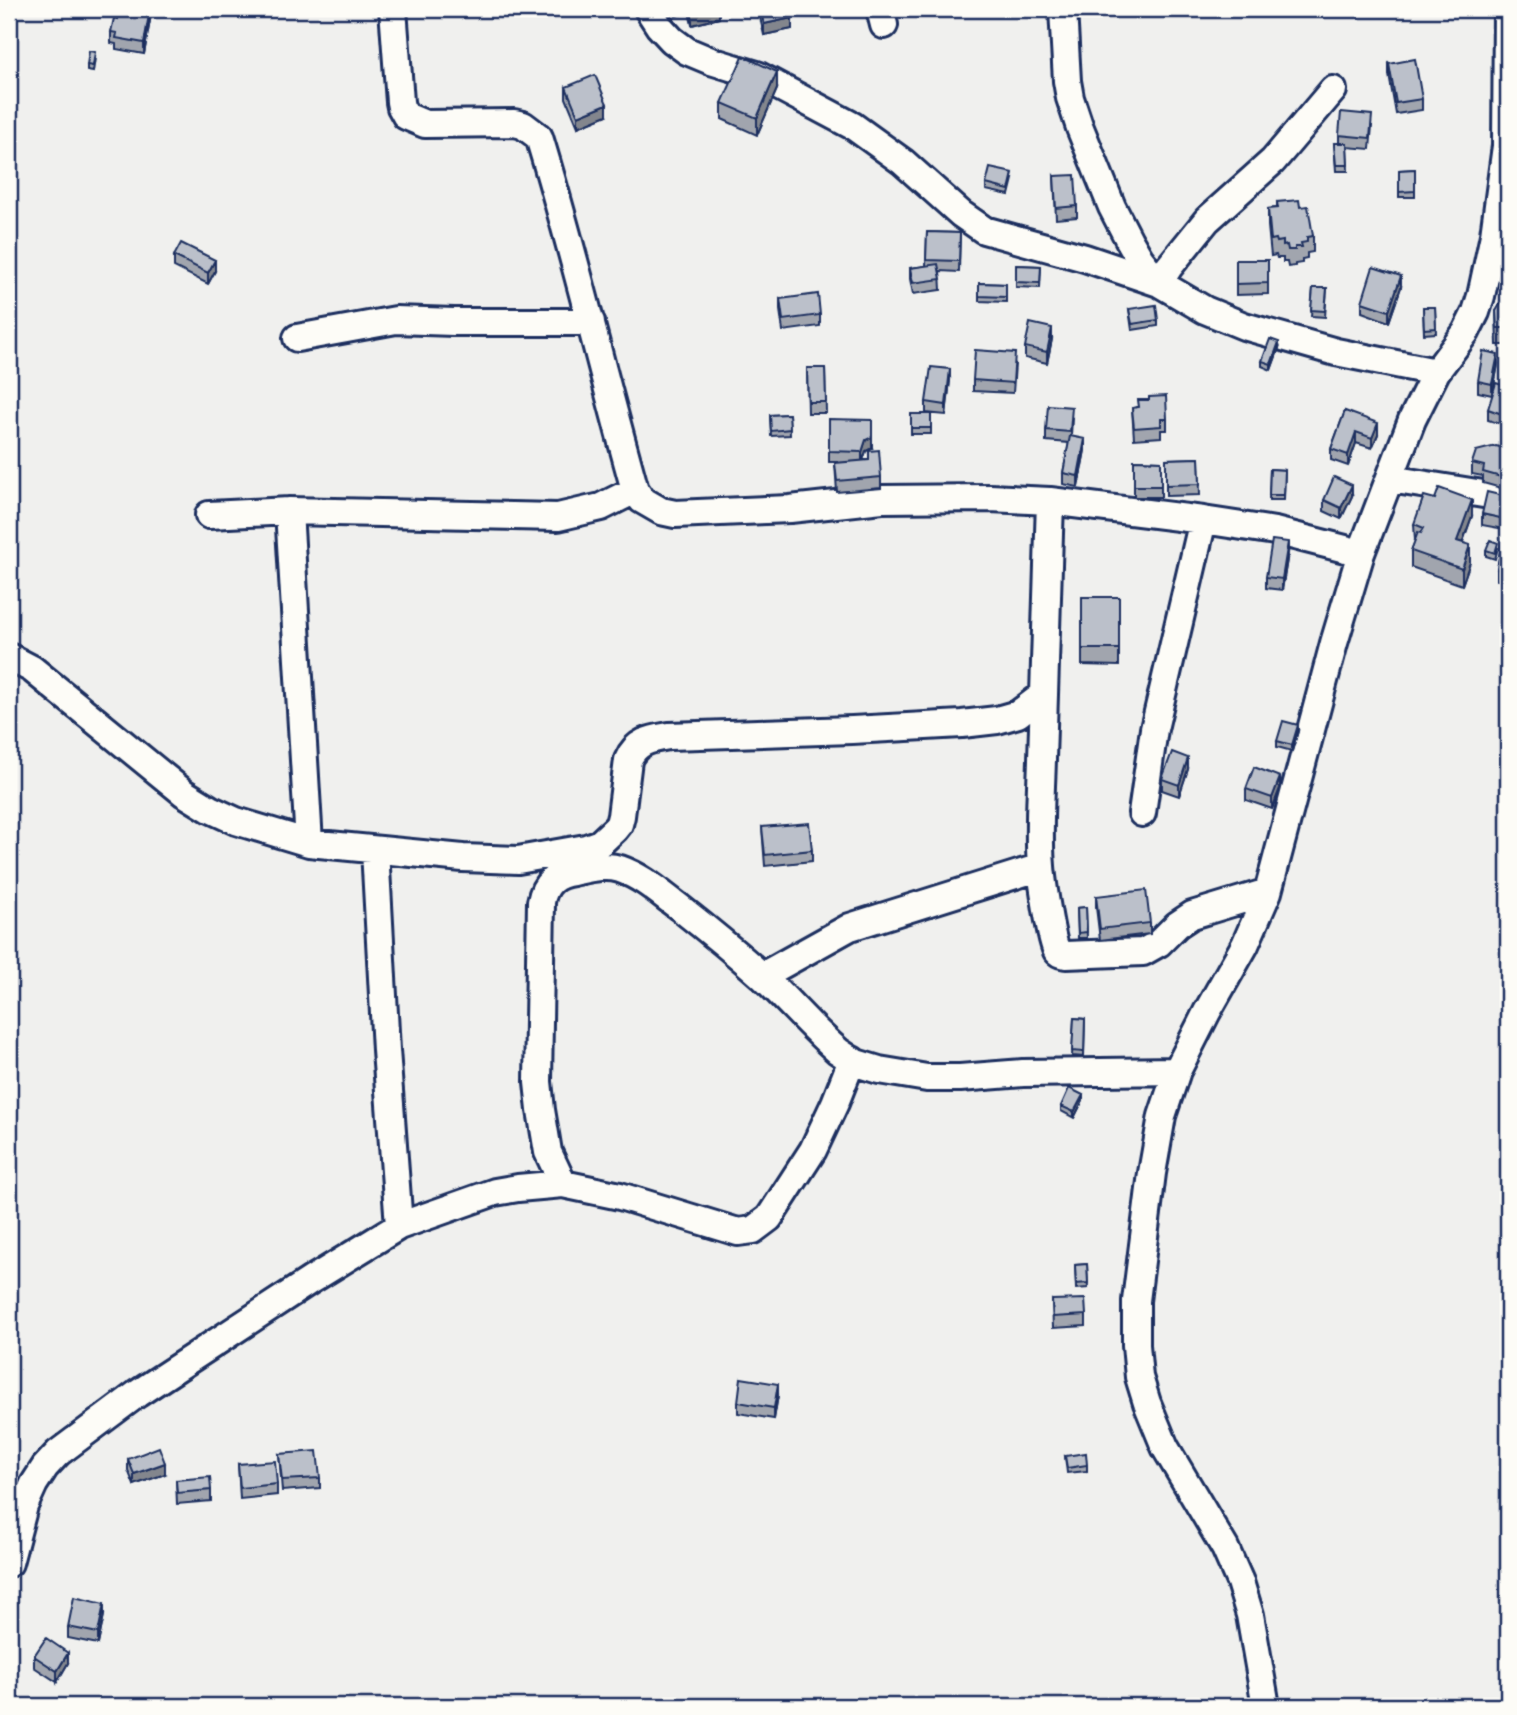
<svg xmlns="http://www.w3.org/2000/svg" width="1517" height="1715" viewBox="0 0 1517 1715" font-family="Caveat,sans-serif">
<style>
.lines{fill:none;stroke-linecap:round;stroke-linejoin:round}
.minor-casing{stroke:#1b2f5e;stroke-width:32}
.minor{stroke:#fdfcf7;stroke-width:26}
.wall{fill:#a1a5ae;stroke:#1b2f5e;stroke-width:2}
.shaded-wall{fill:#83868d;stroke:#1b2f5e;stroke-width:2}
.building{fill:#bbc0ca;stroke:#1b2f5e;stroke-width:2}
</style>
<rect width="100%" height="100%" fill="#f0f0ee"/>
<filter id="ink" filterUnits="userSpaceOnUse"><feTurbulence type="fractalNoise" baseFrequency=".0143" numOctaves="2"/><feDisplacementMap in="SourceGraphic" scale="14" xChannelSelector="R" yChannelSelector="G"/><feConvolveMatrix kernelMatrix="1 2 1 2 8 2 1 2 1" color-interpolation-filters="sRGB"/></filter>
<g filter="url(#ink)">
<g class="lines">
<g class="minor-casing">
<path id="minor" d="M393,9L400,102L401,107L406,116L425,124L514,123L523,125L539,137C575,254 602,373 635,490L642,500L661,511L675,514L790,509L882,499L990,498L1050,501L1203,520L1275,531L1361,553
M648,9L659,26L672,40L687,51L711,61L757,75L853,126L903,162L961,214L984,230L1085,258L1159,283L1169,267L1207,220L1273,161L1333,90
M880,9L884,25
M1063,9L1067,81L1070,98L1080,128L1112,207L1129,240L1140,259L1159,283L1205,310L1244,326L1336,352L1436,372
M297,338L396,320L454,322H591
M1390,479L1508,498
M1050,501C1048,587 1044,673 1042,759C1041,795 1038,831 1041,866C1042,880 1051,941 1057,951C1060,955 1062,954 1066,955L1143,952L1159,943L1177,925L1192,915L1268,892
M289,511L309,843
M209,515L289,511L558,517L601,507L635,490
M9,657L32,669L184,793L210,809L236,821L309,843L463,858L518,860L586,848L600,843L615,829L619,824L621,816L628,760C636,741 651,739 669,736L852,730L962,724L997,720L1018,714L1043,695
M1142,813L1154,729L1203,520
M375,850L386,1050L399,1226
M762,976L850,927L1041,867
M563,1184L548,1152L541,1110L538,1082L541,902C544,884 555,874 573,872C588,869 605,864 620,869C643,877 660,893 679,907C707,929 735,952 762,976C788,1000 811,1028 838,1051L856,1063L879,1070L927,1078H960L1023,1073L1177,1071
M9,1563L24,1506L34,1484L45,1467L58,1453L137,1394L311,1280L399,1226L495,1192L518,1188L563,1184L620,1196L738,1232L753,1230L769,1218L813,1150L835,1103L852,1060
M1266,1706L1250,1615L1240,1582L1225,1548L1165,1447L1147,1403L1139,1377L1136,1345V1301L1152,1173L1162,1116L1177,1071L1207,1012L1245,945L1268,892L1334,643L1361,553L1412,420L1436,372L1466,332L1476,312L1481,296L1494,235L1506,146L1507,9"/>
</g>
<use href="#minor" class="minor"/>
</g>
<path class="wall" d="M152,9L144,54L116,49V44L111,43V32L118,19Z
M674,9H719V18L692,25L689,12L676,16Z
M758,9H790L792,29L764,35Z
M95,58L93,72L87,71V65Z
M1389,64L1422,99V110L1396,114L1389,75Z
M566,87L607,115L578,127L566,98Z
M777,89L757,135L722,119V103Z
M1372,126L1370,149L1347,147L1348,171H1336L1334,143H1339V135Z
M1415,169V197H1399V170Z
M1054,176L1077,206V217L1056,219Z
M1013,179L1009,195L986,190V184Z
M1277,202L1300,207L1313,236V252L1307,253V258L1302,259V263L1295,264V266L1288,267L1287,262H1283V258H1277L1276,255L1271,256L1268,226V209L1277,208Z
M927,232L960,233L959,272L940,271L941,290L913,294L910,279V268L926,266Z
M1508,253V345H1497L1496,311L1507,301H1505V284Z
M174,256L215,271L208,284L174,267Z
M1236,260H1268V294L1236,295Z
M1016,265L1041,266L1040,288L1016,287Z
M979,283L1006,284V302L979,301Z
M1401,287L1389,322L1362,312V302Z
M1313,288H1327L1325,317L1311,316Z
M780,299L820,315V326L783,331L780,310Z
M1423,307H1435L1436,333L1424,334Z
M1129,309L1158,320V326L1132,330Z
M1052,339L1047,363L1025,358V347Z
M1279,348L1271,370L1262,366V361Z
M1015,364L1013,393L973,391V380Z
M1498,365L1492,395L1478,392V381Z
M807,368H825L826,413H808Z
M950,380L946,415L926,413V402Z
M1508,387V426L1488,420V409Z
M1149,400L1167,419V430H1161V437L1134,439L1132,408L1138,407Z
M1345,411L1378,434L1372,448L1356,443L1348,466L1331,460V449Z
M789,414L790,435L771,436L770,415Z
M911,414H931V434H911Z
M1072,418L1071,436L1085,450L1078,487L1063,484V473L1069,443L1046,441V430Z
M829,419L872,448L866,451L863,460H869V451L881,477V488L837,492L835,463L838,462H829Z
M1508,449V490L1483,483V476L1472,474V463Z
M1199,458L1200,495L1166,496V459Z
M1134,460L1161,461V497H1134Z
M1270,469L1285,470L1284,500H1269Z
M1352,496L1341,519L1324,511V500Z
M1482,514L1508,519V582L1497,580V569L1504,529L1482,525Z
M1472,516L1463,542L1470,562L1462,585L1411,567V551L1415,541L1414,524Z
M1498,548L1495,559L1486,556V550Z
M1288,553L1282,590L1266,588V577Z
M1082,597H1119V666L1082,665Z
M1298,731L1292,751L1277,747V741Z
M1188,769L1179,796L1162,790V779Z
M1280,788L1272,809L1246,800V789Z
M762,827L812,850V861L765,866Z
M1096,896L1150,923V934L1100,940L1096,907Z
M1086,907L1087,938H1078L1077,908Z
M1074,1018L1085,1019L1084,1057L1072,1056Z
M1083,1100L1074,1118L1061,1111V1106Z
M1087,1264L1088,1288L1076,1289L1075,1265Z
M1052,1300L1086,1315V1326L1053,1328Z
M778,1395L774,1419L738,1413V1402Z
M279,1454L320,1478V1488L282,1491Z
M1065,1456L1087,1465V1471L1067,1473Z
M128,1459L165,1474L134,1485L128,1470Z
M238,1464L277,1484V1495L240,1499Z
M176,1480L211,1490V1501L177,1504Z
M104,1615L98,1644L68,1638V1627Z
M34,1656L68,1663L57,1682L34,1667Z"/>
<path class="shaded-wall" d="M150,9H152L144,54V43Z
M676,9H689V12L676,16Z
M692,9H719V18L692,25Z
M792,18V29L764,35V24Z
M777,72V89L757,135V118Z
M607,104V115L578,127V116Z
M215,260V271L208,284V273Z
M1401,276V287L1389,322V311Z
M1052,328V339L1047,363V352Z
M1279,342V348L1271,370V364Z
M1498,354V365L1492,395V384Z
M950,369V380L946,415V405Z
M872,420V448L866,451L862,463V452Z
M1378,423V434L1372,448V438Z
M1356,432V443L1348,466V455Z
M1085,439V450L1078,487V476Z
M1352,485V496L1341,519V508Z
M1472,500V516L1457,557V541Z
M1288,542V553L1282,590V579Z
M1470,545V562L1462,585V569Z
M1298,725V731L1292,751V745Z
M1188,758V769L1179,796V785Z
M1280,777V788L1272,809V798Z
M1083,1095V1100L1074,1118V1112Z
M778,1384V1395L774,1419V1408Z
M165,1463V1474L134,1485V1474Z
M104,1604V1615L98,1644V1633Z
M68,1653V1663L57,1682V1671Z"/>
<path class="building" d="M120,9H150L144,43L116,38L117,33L111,32L114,18L118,19Z
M760,9H790L792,18L764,24Z
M89,51L95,52L93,66L87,65Z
M743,56L777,72L757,118L722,103Z
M1415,59L1422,99L1396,103L1389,64Z
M595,75L607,104L578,116L566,87Z
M1341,112L1372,115L1370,138L1339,135Z
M1334,143H1347L1348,165H1336Z
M990,168L1013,173L1009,190L986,184Z
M1415,169V191L1399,192V170Z
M1075,175L1077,206L1056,208L1054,176Z
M1299,200L1300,207L1308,206L1313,236L1307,237V242L1301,243L1302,247H1295V250H1288L1287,245L1283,246V241L1277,242L1276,239L1271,240L1268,209L1278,208L1277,202Z
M927,232L960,233L959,261L926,260Z
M181,243L215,260L208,273L174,256Z
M1508,253V284H1505Z
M1236,260H1268V283L1236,284Z
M938,264L941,279L913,283L910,268Z
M1016,265L1041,266L1040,283L1016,282Z
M1373,267L1401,276L1389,311L1362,302Z
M979,283L1006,284V297L979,296Z
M1313,288H1327L1325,311L1311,310Z
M818,294L820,315L783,320L780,299Z
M1508,300V328H1497L1496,311L1501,303Z
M1156,305L1158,320L1132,324L1129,309Z
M1423,307H1435L1436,328L1424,329Z
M1030,323L1052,328L1047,352L1025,347Z
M1270,339L1279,342L1271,364L1262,361Z
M975,350L1015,353L1013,383L973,380Z
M1483,351L1498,354L1492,384L1478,381Z
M931,367L950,369L946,405L926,402Z
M807,368H825L826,402H808Z
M1496,383L1508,387V416L1488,409Z
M1166,396L1167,419H1161V426L1134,428L1132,408L1139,407L1138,400H1149V397Z
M1048,405L1072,407L1070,432L1046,430Z
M1345,411L1378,423L1372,438L1356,432L1348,455L1331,449Z
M789,414L790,429L771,431L770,415Z
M911,414H931V428H911Z
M829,419L872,420V437L866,440L862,452L829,451Z
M1070,436L1085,439L1078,476L1063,473Z
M1496,446L1508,449V479L1483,472L1484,466L1472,463L1476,451Z
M879,450L881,477L837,481L835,463L869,460V451Z
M1199,458L1200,484L1166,485V459Z
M1134,460L1161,461V486H1134Z
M1270,469L1285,470L1284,495H1269Z
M1334,477L1352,485L1341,508L1324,500Z
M1439,488L1472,500L1457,541L1470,545L1462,569L1411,551L1418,532L1421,533L1424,528L1414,524L1424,496L1435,499Z
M1487,492L1508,497V505L1505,519L1482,514Z
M1506,519H1508V571L1497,569Z
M1272,540L1288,542L1282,579L1266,577Z
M1490,540L1498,543L1495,553L1486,550Z
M1082,597H1119V649H1082Z
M1283,721L1298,725L1292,745L1277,741Z
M1172,752L1188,758L1179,785L1162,779Z
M1254,767L1280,777L1272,798L1246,789Z
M809,823L812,850L765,855L762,827Z
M1146,890L1150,923L1100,929L1096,896Z
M1086,907L1087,932L1078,933L1077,908Z
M1074,1018L1085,1019L1084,1052L1072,1051Z
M1069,1088L1083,1095L1074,1112L1061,1106Z
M1087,1264L1088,1283L1076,1284L1075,1265Z
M1085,1299L1086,1315L1053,1317L1052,1300Z
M741,1378L778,1384L774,1408L738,1402Z
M159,1447L165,1463L134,1474L128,1459Z
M317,1451L320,1478L282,1480L279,1454Z
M1086,1453L1087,1465L1067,1468L1065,1456Z
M275,1461L277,1484L240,1488L238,1464Z
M210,1477L211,1490L177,1493L176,1480Z
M74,1597L104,1604L98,1633L68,1627Z
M46,1638L68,1653L57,1671L34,1656Z"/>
</g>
<rect width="1517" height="1715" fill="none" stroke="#fdfcf7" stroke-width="35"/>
<rect x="18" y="18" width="1482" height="1680" fill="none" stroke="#1b2f5e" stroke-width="2.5" filter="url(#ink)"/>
</svg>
